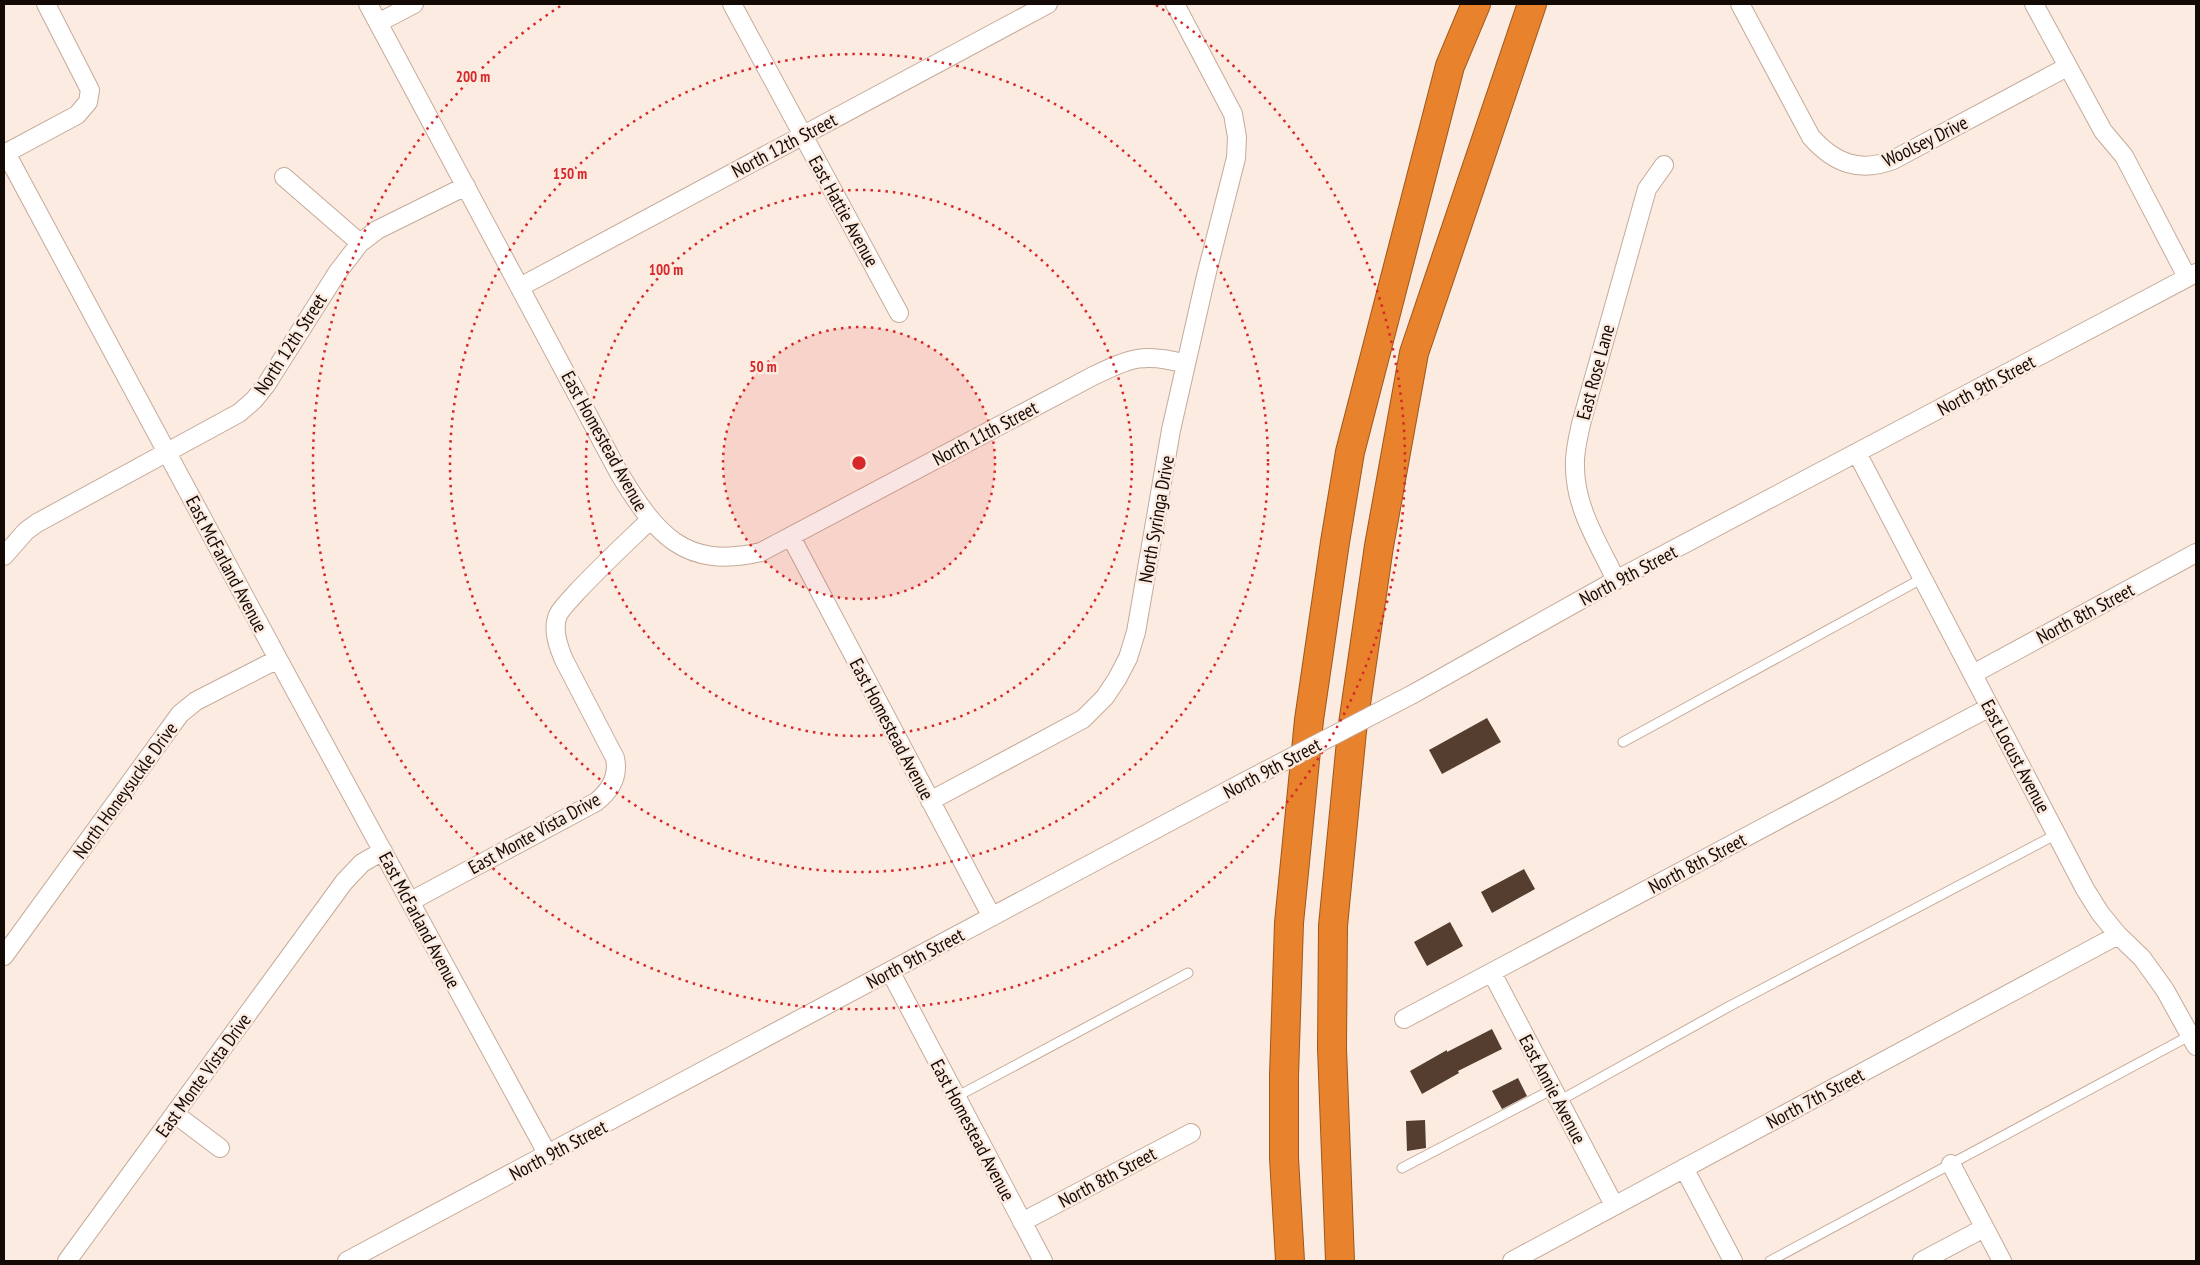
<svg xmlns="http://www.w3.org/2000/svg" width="2200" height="1265" viewBox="0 0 2200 1265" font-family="'PT Sans Narrow',sans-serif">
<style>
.building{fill:#553e2f}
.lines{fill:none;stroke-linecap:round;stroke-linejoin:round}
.lane-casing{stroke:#c5aa99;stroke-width:11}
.street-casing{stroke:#c5aa99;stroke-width:20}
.highway-casing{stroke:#9d581e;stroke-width:30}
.lane{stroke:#fff;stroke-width:9}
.street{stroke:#fff;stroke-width:18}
.highway{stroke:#e8822c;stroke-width:28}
.street-bridge-casing{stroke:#c5aa99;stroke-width:20;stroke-linecap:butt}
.street-bridge{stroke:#fff;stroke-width:18}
.ring{fill:none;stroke:#d62828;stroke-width:2.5;stroke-dasharray:2.5 5}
.labels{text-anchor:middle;stroke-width:5;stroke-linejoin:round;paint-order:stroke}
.street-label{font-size:19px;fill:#130a05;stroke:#fcebe0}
.centre{fill:#d62828;stroke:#fcebe0;stroke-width:2.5}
.ring-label{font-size:15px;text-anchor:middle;font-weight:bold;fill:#d62828;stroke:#fcebe0;stroke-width:5;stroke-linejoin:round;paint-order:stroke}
</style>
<rect width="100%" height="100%" fill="#fcebe0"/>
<path class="building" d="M1487,718L1501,742L1442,774L1429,750Z
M1524,869L1535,889L1492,913L1481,892Z
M1450,922L1463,946L1427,966L1414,942Z
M1492,1029L1502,1049L1458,1071L1459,1073L1422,1094L1410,1071L1447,1050V1052Z
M1518,1078L1527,1096L1502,1109L1492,1091Z
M1425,1120L1426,1148L1407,1151L1406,1121Z"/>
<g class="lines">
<g class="lane-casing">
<path id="lane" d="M1623,742L1923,578
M956,1097L1188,973
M1559,1101L1728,1007L2057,834
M1402,1168L1553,1089
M1770,1261L2191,1035"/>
</g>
<g class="street-casing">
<path id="street" d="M368,4L619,473C656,534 684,570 761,552L1093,376C1131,358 1144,352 1186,364
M732,4L899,313
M1740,4L1811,137C1834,163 1859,173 1893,160L2067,67
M2034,4L2103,131L2124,156L2187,277
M378,23L414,4
M6,153L278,659L548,1155
M4,154L77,115L88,102L90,90L46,4
M284,177L360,243
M520,287L1048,4
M1857,453L2085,889L2100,913L2118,935L2142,958L2165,990L2196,1046
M791,537L992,917
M4,556L26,531L37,523L239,413L254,400L266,385L337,273L360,243L377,230L466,186
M1616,580C1599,544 1575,508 1575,467C1574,453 1578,438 1581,424L1647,189L1664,165
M1973,674L2196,553
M1413,694L1616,580L2196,273
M930,801L1083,719L1105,697L1117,679L1128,658L1136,632L1171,430L1206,276L1236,158L1237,137L1233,114L1175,4
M411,901L596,802C610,791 619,777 615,758L564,660C558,646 552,629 558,615C562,607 570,600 575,594C599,568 625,544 650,520
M4,956L180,714L196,701L278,659
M890,971L1043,1261
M1492,973L1614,1205
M1404,1019L1990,707
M175,1114L220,1148
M1951,1164L2002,1261
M1684,1168L1733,1261
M1022,1222L1191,1133
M67,1261L344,882L362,863L383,851
M347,1261L1244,782
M1512,1261L2118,935
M1922,1261L1984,1228"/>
</g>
<g class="highway-casing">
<path id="highway" d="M1290,1261L1284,1158V1076L1289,923L1309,720L1335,542L1350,452L1450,66L1476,4
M1340,1261L1332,1048L1333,926L1352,731L1379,546L1414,353L1532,4"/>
</g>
<use href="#lane" class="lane"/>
<use href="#street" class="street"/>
<use href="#highway" class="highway"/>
<g class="street-bridge-casing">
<path id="street-bridge" d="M1244,782L1413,694"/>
</g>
<use href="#street-bridge" class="street-bridge"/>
</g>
<circle cx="859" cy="463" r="136" fill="#d62828" fill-opacity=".12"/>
<g class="ring">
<circle cx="859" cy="463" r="136"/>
<circle cx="859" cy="463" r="273"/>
<circle cx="859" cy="463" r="409"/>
<path d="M1156 5A546 546 0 1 1 562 5"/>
</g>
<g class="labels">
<g class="street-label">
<text transform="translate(1925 141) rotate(-26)" y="7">Woolsey Drive</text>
<text transform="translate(784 145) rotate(-28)" y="7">North 12th Street</text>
<text transform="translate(844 211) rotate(61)" y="7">East Hattie Avenue</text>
<text transform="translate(290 344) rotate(-57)" y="7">North 12th Street</text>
<text transform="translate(1595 372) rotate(-75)" y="7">East Rose Lane</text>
<text transform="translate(1986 385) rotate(-28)" y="7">North 9th Street</text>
<text transform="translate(985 433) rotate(-28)" y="7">North 11th Street</text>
<text transform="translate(605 441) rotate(61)" y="7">East Homestead Avenue</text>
<text transform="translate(1156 519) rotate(-80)" y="7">North Syringa Drive</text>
<text transform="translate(227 564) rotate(62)" y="7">East McFarland Avenue</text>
<text transform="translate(1628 575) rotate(-28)" y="7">North 9th Street</text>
<text transform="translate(2085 613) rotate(-28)" y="7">North 8th Street</text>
<text transform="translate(892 729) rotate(62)" y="7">East Homestead Avenue</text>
<text transform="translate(2016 756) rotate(62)" y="7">East Locust Avenue</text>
<text transform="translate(1272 768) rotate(-28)" y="7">North 9th Street</text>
<text transform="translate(125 790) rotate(-54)" y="7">North Honeysuckle Drive</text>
<text transform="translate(534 833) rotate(-29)" y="7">East Monte Vista Drive</text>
<text transform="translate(1697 863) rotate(-28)" y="7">North 8th Street</text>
<text transform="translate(420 920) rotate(62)" y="7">East McFarland Avenue</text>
<text transform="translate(915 958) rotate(-28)" y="7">North 9th Street</text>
<text transform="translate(203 1075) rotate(-54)" y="7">East Monte Vista Drive</text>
<text transform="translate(1553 1089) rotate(62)" y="7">East Annie Avenue</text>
<text transform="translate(1815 1098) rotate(-28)" y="7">North 7th Street</text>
<text transform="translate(973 1130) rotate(62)" y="7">East Homestead Avenue</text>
<text transform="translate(558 1150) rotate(-28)" y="7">North 9th Street</text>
<text transform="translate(1107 1177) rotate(-28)" y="7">North 8th Street</text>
</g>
</g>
<circle cx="859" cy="463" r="8" class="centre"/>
<g class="ring-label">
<text x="473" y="82">200 m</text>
<text x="570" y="179">150 m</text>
<text x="666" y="275">100 m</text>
<text x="763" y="372">50 m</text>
</g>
<rect width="2200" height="1265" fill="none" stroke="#130a05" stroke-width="10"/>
</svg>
